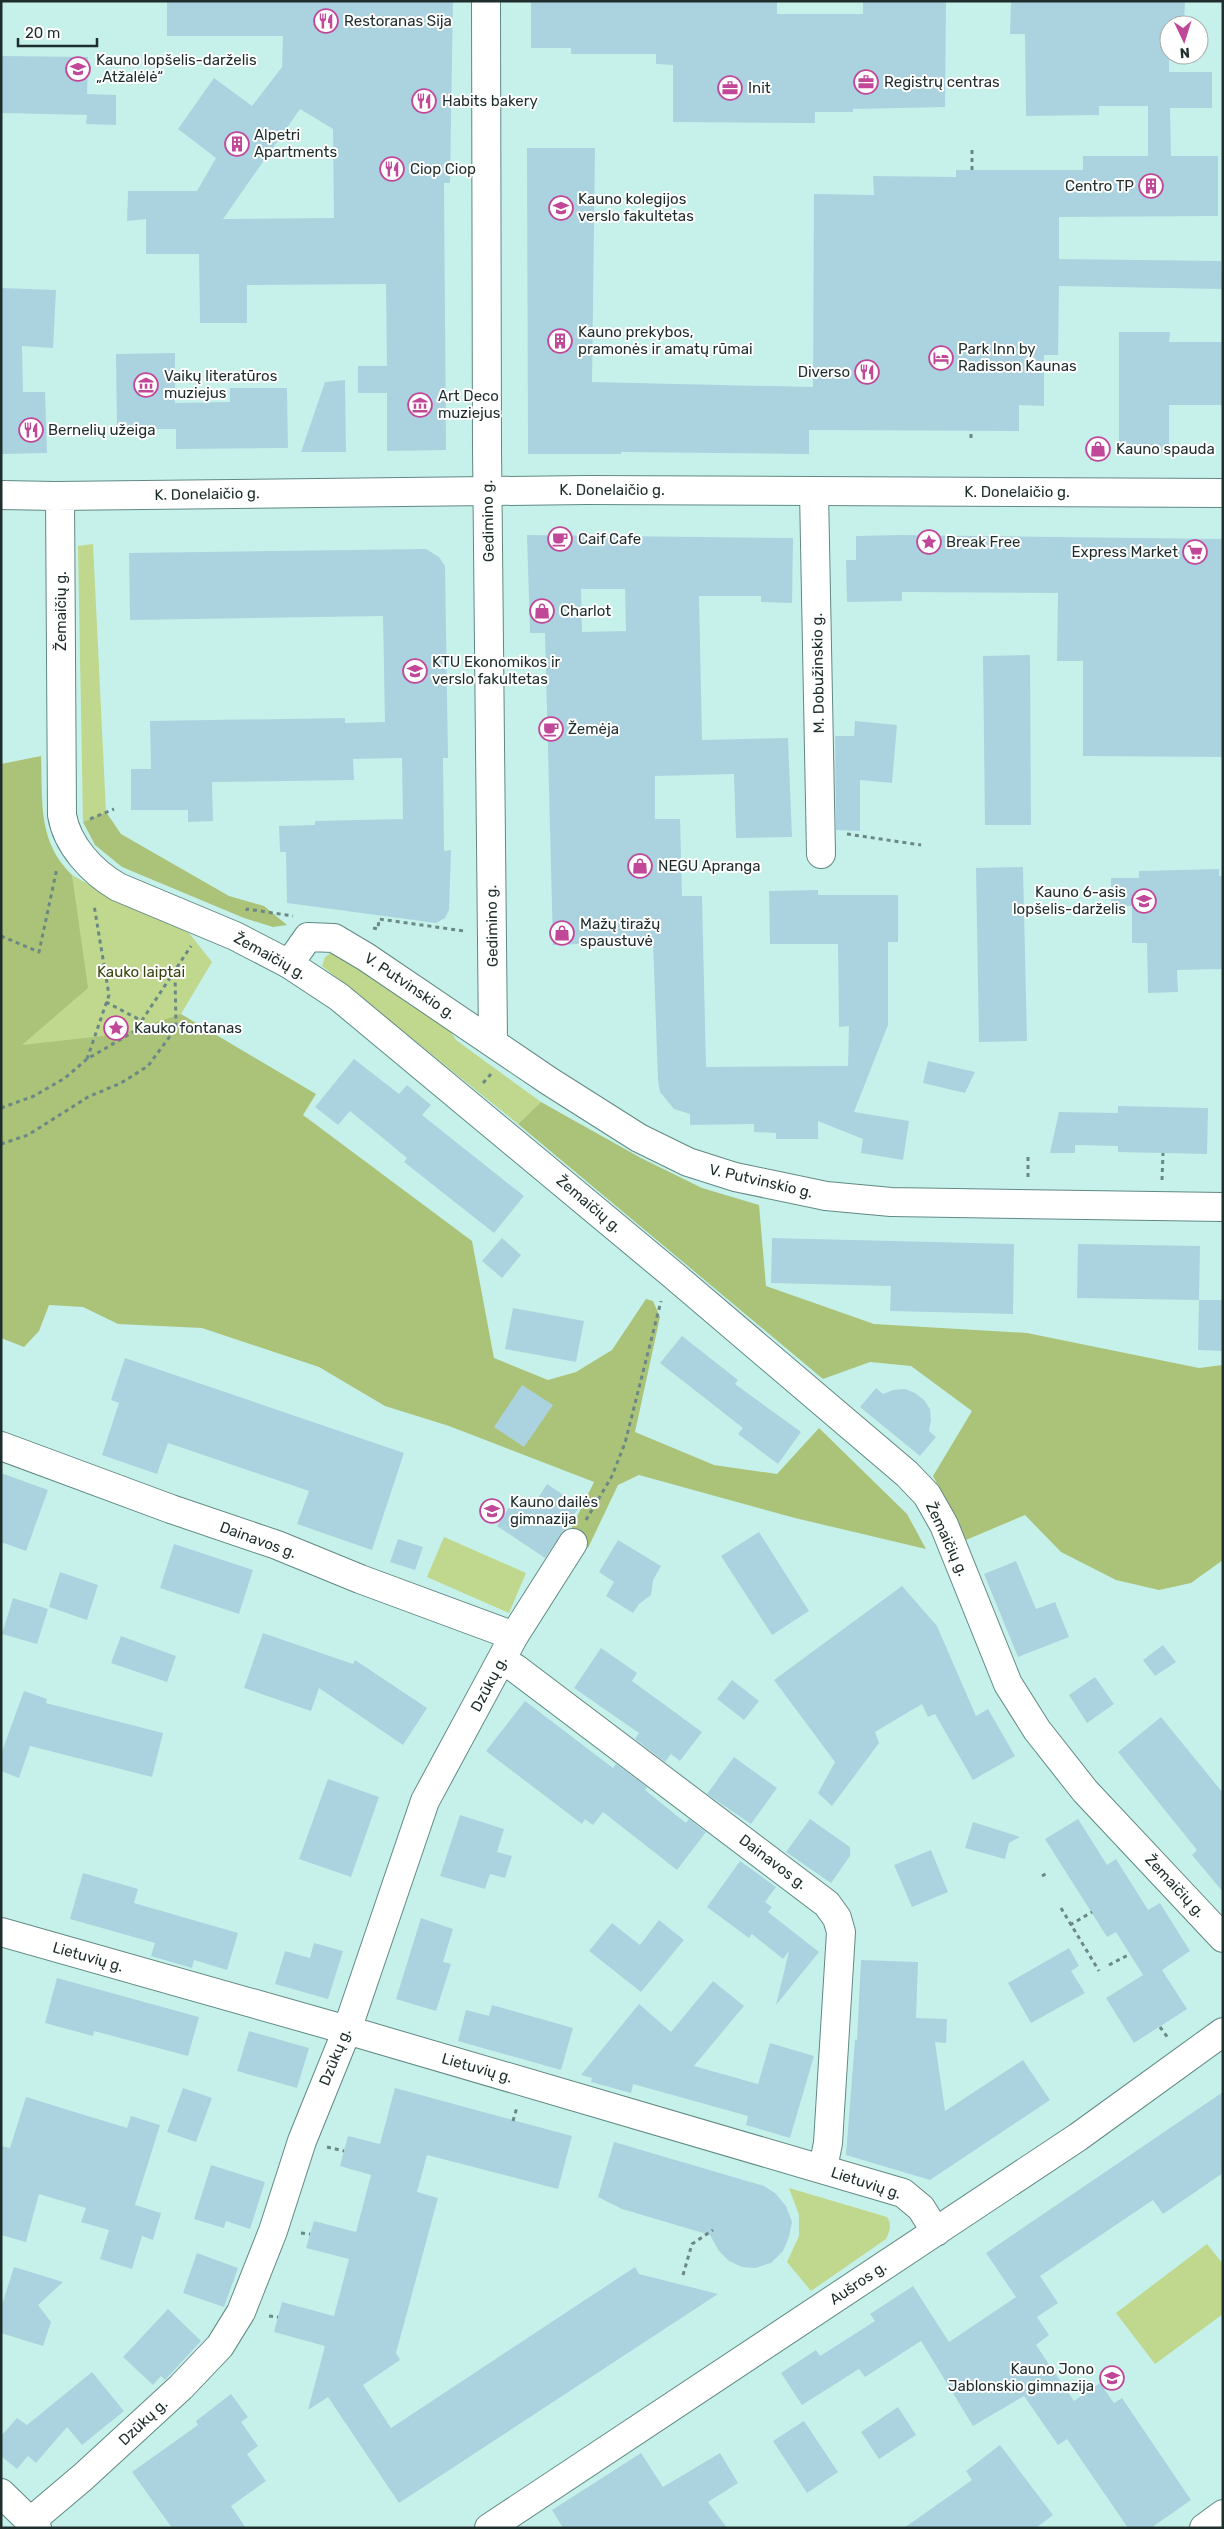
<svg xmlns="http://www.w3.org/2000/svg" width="1224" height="2529" viewBox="0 0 1224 2529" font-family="Rubik,sans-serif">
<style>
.green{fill:#bfd88d}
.forest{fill:#abc378}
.building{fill:#abd3df;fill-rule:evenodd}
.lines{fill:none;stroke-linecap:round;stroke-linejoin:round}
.street-casing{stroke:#618984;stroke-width:30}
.secondary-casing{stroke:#618984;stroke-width:30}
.path{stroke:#6b8884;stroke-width:3;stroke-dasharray:4 4;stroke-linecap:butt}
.street{stroke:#fff;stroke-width:28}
.secondary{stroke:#fff;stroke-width:28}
.labels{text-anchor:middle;stroke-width:4;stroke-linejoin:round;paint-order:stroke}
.poi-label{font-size:15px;fill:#1e2e2c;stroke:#fff;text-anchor:start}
.street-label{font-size:15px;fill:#1e2e2c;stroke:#fff}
.park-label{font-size:15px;fill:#37460e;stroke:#fff}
</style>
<rect width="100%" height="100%" fill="#c6f1eb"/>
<path class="green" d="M93,544L106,812L83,822L78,546Z
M72,875L114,899L189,933L212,962L181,1014L118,1074L1,1054L73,884Z
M333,951L440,1015L456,1040L541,1102L518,1124L322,966L325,957Z
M444,1537L526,1573L509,1613L427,1577Z
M789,2188L887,2217C892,2224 890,2231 886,2239L811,2291L787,2262L799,2236V2215Z
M1207,2244L1223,2264V2314L1155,2364L1116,2313Z"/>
<path class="forest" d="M41,756C43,801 37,841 72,875L88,988L22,1045L121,1034L181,1014L316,1094L303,1115L472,1241L494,1358L548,1380L576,1372L612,1350L646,1299L653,1301L660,1317L635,1432L714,1465L777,1474L819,1428L907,1514L926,1549L795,1518L639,1475L618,1485L588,1548L566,1539L594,1482L449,1426L385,1406L319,1367L202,1328L118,1324L83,1307L49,1305L39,1331L24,1347L1,1338V764Z
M106,812L121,834L229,896L264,906L287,925L273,927L244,918L122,867L95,845L83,822Z
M541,1102L641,1158L702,1188L759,1205L766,1286L874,1324L1027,1333L1199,1368L1223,1365V1560L1191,1583L1159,1590L1116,1580L1061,1552L1025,1515L966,1540L933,1476L972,1411L911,1366L870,1362L823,1379L518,1124Z"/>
<path class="building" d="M167,1H453L450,183H444L446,450L387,451V393H358V366H387L386,284L247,285V323H200L199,254H146V219L127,221L128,191H197L216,158L178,129L214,78L252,106L282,67L283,36H167ZM300,109L333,129L334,218L223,219Z
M531,1H777V14H863V1H946L945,107L853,109V112H815V123L673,122V65L656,64V54H571V48H531Z
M1011,1H1185L1184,25H1169V72H1212V108H1170L1171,156H1218V216L1059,217V259L1221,261L1222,289L1059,286L1058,355H1044V406L1019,405V431L809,430V454L621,452V454H528L527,148H595L592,382L813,387L814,194L874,195L873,176L956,177V170H1083V156H1148V106H1099V115L1026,116L1025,34H1010Z
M1,56L88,57L87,94L116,95V125L86,124L87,115L1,113Z
M1,288L56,290L53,348L22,346L23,392H45L47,453L1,454Z
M1119,332H1170L1169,342H1223V405H1169V452H1119Z
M175,353V403L230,402V388H287L288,448L176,449V429H117L116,354Z
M345,380L346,452H301L325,382Z
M527,535L793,538L792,603L761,602V596H699L702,740L788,738L792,837L736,838L734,774L655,776V819H680L682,896H702L706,1067L848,1066L849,1026L839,1027L838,944H770L769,891L818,890V895H898V942H888V1025L854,1112L909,1121L903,1160L861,1153L863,1139L818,1121V1139H776V1133L754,1132V1124L690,1125V1114L674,1109L660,1092L658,1080L653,941L553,945L545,633H530ZM581,589H625L626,631L582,632Z
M900,535L1223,539V757L1083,756V661H1057L1058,593L902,592V601L847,602L846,560H856V536Z
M426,549L439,557L445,566L448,758H443L444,851L451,850L449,910L445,918L436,923L287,903L286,852H280L279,826L315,825V821L403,819L402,758L353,759L354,780L212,782L213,821L188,822V810H131V769H151L150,721L345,718V723L385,722L383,616L130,620L129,553Z
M1030,655L1031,825H985L983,656Z
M855,721L897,725L892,783L860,780V831L836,830L835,736H854Z
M1023,867L1027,1041L979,1042L976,868Z
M1219,869V876H1223V969L1177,970L1178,992L1148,993L1147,943H1132V906H1111V878H1139V871Z
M354,1059L399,1094L407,1085L431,1105L422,1115L524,1196L494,1233L404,1162L407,1158L350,1111L338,1125L315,1107Z
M928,1061L975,1072L965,1093L923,1083Z
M1118,1106L1208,1108L1207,1154L1118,1152V1146L1075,1145V1153H1050L1059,1112L1118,1113Z
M502,1238L521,1255L502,1278L482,1261Z
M772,1238L1014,1244L1013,1314L890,1311L891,1286L771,1283Z
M1078,1244L1200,1246L1199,1300L1077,1298Z
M1199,1300H1223V1351L1198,1350Z
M513,1308L584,1321L576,1362L505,1349Z
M682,1336L738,1380L735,1384L801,1432L778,1464L738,1434L743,1428L660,1363Z
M125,1358L404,1453L372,1550L297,1524L309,1491L168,1443L157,1474L102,1455L119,1403L111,1400Z
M522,1385L553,1405L524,1447L494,1427Z
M876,1388L883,1394L893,1390L905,1389L915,1393L924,1400L930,1409L931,1420L929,1431L936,1437L920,1456L860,1407Z
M1,1473L48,1490L26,1551L1,1542Z
M547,1484L580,1506L545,1558L497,1526L515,1498L531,1509Z
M759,1532L809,1611L772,1635L721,1556Z
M398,1539L423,1547L415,1570L390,1562Z
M618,1540L661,1566L653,1580L651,1595L639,1604L633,1613L606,1596L614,1582L599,1572Z
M174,1544L253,1570L239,1614L160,1588Z
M1016,1561L1036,1609L1055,1602L1069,1637L1018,1657L984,1574Z
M60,1572L98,1585L87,1620L49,1607Z
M902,1586L937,1626L976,1716L988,1709L1015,1756L973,1780L935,1714L928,1717L922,1704L875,1732L879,1743L832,1806L818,1793L835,1762L774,1680Z
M13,1598L48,1609L37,1644L2,1634Z
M263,1633L353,1664L355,1660L427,1708L403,1745L319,1688L311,1711L244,1688Z
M121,1636L176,1656L167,1682L111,1663Z
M1163,1645L1176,1662L1155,1676L1143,1660Z
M601,1648L637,1673L632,1681L702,1732L680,1761L671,1754L665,1762L635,1739L639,1733L574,1688Z
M1095,1677L1114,1704L1087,1723L1069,1695Z
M732,1680L759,1701L744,1720L717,1699Z
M24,1691L47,1699L46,1703L163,1733L152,1777L30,1746L19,1778L1,1771V1754Z
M525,1701L613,1768L616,1764L647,1787L645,1790L686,1823L689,1819L706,1832L677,1870L603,1812L593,1825L585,1819L582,1824L486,1751Z
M1161,1717L1223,1793V1892L1192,1855L1197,1850L1118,1752Z
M734,1757L777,1788L751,1824L707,1794Z
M328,1779L379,1797L351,1877L299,1859Z
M460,1815L504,1829L497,1852L512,1856L505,1878L490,1874L485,1889L440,1876Z
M810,1819L850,1847V1856L831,1883L786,1852Z
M1078,1819L1107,1865L1116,1859L1148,1910L1160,1903L1190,1951L1162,1970L1187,2009L1134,2043L1106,1998L1143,1975L1116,1932L1107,1937L1045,1839Z
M973,1822L1020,1837L1009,1843L1005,1859L965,1848Z
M931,1850L948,1892L912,1907L894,1865Z
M740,1861L776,1887L765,1902L772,1907L768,1912L819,1952L776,2005L789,1951L783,1959L752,1934L749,1938L707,1907Z
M83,1873L138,1889L134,1903L238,1933L227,1970L194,1960L192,1968L151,1956L155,1943L70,1919Z
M421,1918L453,1929L443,1962L451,1964L436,2011L396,1999Z
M659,1920L684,1940L641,1992L589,1951L612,1923L640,1945Z
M314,1943L343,1951L328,1999L275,1984L285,1951L310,1958Z
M1069,1948L1079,1966L1071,1971L1085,1993L1031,2023L1008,1983Z
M861,1960L918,1962L916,2018L947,2019L946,2043L935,2042L945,2111L1023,2060L1050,2100L930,2180L846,2155L855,2040H857Z
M57,1978L199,2017L188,2056L94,2031L93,2036L45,2023Z
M713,1981L744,2006L694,2066L758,2084L770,2043L814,2056L790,2138L746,2125L748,2116L633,2084L631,2093L591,2082L592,2078L581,2075L639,2004L671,2032Z
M492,2005L573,2028L561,2070L458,2041L466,2010L489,2016Z
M249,2031L309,2048L297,2088L237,2071Z
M183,2088L212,2098L196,2142L167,2132Z
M395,2088L572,2136L558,2189L427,2155L417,2192L438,2198L396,2353L400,2360L363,2385L391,2428L635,2267L639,2274L718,2294L399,2503L328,2397L308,2410L325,2346L274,2332L282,2302L334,2316L349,2259L306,2248L314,2221L356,2232L371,2175L340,2166L348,2136L380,2144Z
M1223,2092V2173L1163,2214L1153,2200L1040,2276L1058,2303L1037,2317L1049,2335L1036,2345L1074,2401L1100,2383L1114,2403L1122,2398L1191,2500L1151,2528H1128L1067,2439L1058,2445L1024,2396L973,2426L921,2341L865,2377L859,2369L802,2405L781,2373L816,2350L820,2356L875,2321L870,2314L913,2286L949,2342L1016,2297L986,2253Z
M26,2097L127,2128L131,2116L160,2125L135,2205L161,2213L153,2240L142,2236L132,2269L100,2259L109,2230L81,2222L86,2208L39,2194L26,2242L1,2235V2146L10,2148Z
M614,2142L764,2186L775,2193L786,2206L792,2222L789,2237L783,2251L771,2263L755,2268L742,2267L729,2261L719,2251L710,2235L622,2209L598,2197Z
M211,2165L265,2182L250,2229L226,2221L224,2228L194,2219Z
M197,2253L238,2268L224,2307L183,2293Z
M14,2267L63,2282L38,2305L51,2322L43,2346L1,2333V2308Z
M168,2309L201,2341L165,2380L161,2376L153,2385L123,2357Z
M92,2372L124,2411L82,2445L67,2427L36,2463L28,2456L17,2469L1,2456V2436L17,2418L27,2425Z
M231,2394L248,2417L241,2422L258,2446L247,2454L266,2481L231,2506L246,2528H172L132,2472L198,2425L196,2421Z
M898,2407L916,2435L879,2459L861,2432Z
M804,2421L838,2472L807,2493L773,2441Z
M1000,2445L1053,2515L1036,2528H904L972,2480L966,2471Z
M641,2453L663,2487L720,2453L738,2483L708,2502L727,2528H563L552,2510Z"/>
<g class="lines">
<g class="street-casing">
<path id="street" d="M486,1L487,447L493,1041
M814,491L821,854
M289,964L308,937L334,938L366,957L549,1081L639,1138L688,1162L735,1177L826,1196L891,1202L1223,1207
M1,1446L171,1509L277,1545L360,1579L514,1636
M501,1661L515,1668L827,1904L837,1918L841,1932L828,2143L823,2168
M1,1932L347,2030L903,2193L921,2208L936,2232
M1,2493L37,2528
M31,2521L83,2477L181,2387L220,2346L241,2312L273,2231L302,2141L347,2030L425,1801L514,1636L573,1543
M489,2528L1078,2137L1223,2032
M1204,2528L1223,2514"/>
</g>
<g class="secondary-casing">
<path id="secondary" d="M1,495L55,496L587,490L1223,493
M60,496L62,815C67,845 92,872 118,887L235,936L289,964L339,997L672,1274L907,1474L927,1495L944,1525L1008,1684L1037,1730L1085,1791L1223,1938"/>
</g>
<path class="path" d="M972,170V148
M971,438V431
M90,819L114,809
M847,834L921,845
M247,911V909L293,916
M373,928L378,929L379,919L464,931
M1,936L39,952L57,868
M106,1002L142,1021
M87,1059L109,995L94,905
M483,1083L491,1074
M1,1108L34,1096L65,1078L87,1059L135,1031L191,946
M1,1144L28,1135L88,1097L121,1083L148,1066L176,1028L175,973
M1028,1177V1153
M1162,1180L1163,1153
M586,1520L612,1476L625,1443L661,1301
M1042,1876L1049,1872
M1061,1908L1099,1971
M1070,1925L1092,1912
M1109,1965L1130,1954
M1160,2027L1168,2038
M513,2121L517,2107
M327,2147L344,2151
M301,2233L310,2234
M683,2275L692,2244L713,2230
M269,2316L278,2317"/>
<use href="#street" class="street"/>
<use href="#secondary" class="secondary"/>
</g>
<defs>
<g id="restaurant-ring" transform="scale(1.25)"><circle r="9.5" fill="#fff" stroke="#c14799" stroke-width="1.5"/><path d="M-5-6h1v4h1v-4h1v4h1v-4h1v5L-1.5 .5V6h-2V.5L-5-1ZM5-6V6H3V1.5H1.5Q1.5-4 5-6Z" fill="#c14799"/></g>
<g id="school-ring" transform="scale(1.25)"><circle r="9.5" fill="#fff" stroke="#c14799" stroke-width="1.5"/><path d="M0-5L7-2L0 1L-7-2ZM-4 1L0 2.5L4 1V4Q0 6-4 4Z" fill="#c14799"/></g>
<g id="office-ring" transform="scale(1.25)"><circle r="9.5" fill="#fff" stroke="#c14799" stroke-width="1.5"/><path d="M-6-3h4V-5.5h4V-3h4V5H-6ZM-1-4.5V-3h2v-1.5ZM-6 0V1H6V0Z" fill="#c14799"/></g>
<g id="building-ring" transform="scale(1.25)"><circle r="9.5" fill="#fff" stroke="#c14799" stroke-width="1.5"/><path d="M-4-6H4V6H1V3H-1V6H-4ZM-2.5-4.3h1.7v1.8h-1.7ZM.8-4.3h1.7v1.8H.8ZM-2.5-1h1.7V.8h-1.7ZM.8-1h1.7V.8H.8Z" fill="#c14799"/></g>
<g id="university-ring" transform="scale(1.25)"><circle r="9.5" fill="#fff" stroke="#c14799" stroke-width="1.5"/><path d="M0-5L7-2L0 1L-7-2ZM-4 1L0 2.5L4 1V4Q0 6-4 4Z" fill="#c14799"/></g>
<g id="hotel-ring" transform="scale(1.25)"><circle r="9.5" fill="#fff" stroke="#c14799" stroke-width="1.5"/><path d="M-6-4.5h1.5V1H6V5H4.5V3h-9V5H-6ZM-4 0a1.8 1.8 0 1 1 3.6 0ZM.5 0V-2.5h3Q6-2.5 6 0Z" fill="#c14799"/></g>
<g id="museum-ring" transform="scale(1.25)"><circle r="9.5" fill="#fff" stroke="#c14799" stroke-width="1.5"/><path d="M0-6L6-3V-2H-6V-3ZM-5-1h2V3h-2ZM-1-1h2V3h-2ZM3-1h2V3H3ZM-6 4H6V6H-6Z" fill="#c14799"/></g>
<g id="shop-ring" transform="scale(1.25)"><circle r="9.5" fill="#fff" stroke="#c14799" stroke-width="1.5"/><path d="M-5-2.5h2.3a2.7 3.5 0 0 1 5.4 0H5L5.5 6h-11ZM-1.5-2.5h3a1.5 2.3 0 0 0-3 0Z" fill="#c14799"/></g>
<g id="cafe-ring" transform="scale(1.25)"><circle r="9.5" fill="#fff" stroke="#c14799" stroke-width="1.5"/><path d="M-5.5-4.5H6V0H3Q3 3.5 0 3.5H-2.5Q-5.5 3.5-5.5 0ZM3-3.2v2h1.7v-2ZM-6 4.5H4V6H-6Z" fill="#c14799"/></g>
<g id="sight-ring" transform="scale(1.25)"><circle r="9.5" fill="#fff" stroke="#c14799" stroke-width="1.5"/><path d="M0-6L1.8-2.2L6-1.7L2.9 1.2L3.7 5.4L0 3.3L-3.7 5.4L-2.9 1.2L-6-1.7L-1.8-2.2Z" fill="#c14799"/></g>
<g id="supermarket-ring" transform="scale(1.25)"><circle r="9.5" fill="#fff" stroke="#c14799" stroke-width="1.5"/><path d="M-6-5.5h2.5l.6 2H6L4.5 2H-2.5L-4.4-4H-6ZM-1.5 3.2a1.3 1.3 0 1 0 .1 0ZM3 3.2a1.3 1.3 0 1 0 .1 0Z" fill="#c14799"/></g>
</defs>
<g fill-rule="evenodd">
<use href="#restaurant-ring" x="326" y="21"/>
<use href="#school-ring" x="78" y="69"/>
<use href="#office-ring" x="866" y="82"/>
<use href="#office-ring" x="730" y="88"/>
<use href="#restaurant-ring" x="424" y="101"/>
<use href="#building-ring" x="237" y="144"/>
<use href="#restaurant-ring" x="392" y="169"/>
<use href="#building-ring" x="1151" y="186"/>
<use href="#university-ring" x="561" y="208"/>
<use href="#building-ring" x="560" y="341"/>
<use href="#hotel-ring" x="941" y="358"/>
<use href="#restaurant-ring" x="867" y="372"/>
<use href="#museum-ring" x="146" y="385"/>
<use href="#museum-ring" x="420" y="405"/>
<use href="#restaurant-ring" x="31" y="430"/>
<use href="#shop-ring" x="1098" y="449"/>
<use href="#cafe-ring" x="560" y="539"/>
<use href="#sight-ring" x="929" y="542"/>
<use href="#supermarket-ring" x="1195" y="552"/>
<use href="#shop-ring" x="542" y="611"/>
<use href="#university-ring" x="415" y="671"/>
<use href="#cafe-ring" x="551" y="729"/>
<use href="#shop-ring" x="640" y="866"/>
<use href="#school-ring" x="1144" y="901"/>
<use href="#shop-ring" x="562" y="933"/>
<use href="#sight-ring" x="116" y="1028"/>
<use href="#school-ring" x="492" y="1511"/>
<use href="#school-ring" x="1112" y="2378"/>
</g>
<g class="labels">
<g class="poi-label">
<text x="344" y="26">Restoranas Sija</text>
<text x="96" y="65">Kauno lopšelis-darželis<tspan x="96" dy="17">„Atžalėlė“</tspan></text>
<text x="884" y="87">Registrų centras</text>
<text x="748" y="93">Init</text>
<text x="442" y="106">Habits bakery</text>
<text x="254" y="140">Alpetri<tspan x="254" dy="17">Apartments</tspan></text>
<text x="410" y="174">Ciop Ciop</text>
<text x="1134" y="191" text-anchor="end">Centro TP</text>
<text x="578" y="204">Kauno kolegijos<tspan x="578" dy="17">verslo fakultetas</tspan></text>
<text x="578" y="337">Kauno prekybos,<tspan x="578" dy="17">pramonės ir amatų rūmai</tspan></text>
<text x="958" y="354">Park Inn by<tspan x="958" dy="17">Radisson Kaunas</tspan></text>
<text x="850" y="377" text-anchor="end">Diverso</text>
<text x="164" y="381">Vaikų literatūros<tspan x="164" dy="17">muziejus</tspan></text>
<text x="438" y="401">Art Deco<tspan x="438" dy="17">muziejus</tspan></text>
<text x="48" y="435">Bernelių užeiga</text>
<text x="1116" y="454">Kauno spauda</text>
<text x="578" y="544">Caif Cafe</text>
<text x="946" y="547">Break Free</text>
<text x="1178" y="557" text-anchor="end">Express Market</text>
<text x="560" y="616">Charlot</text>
<text x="432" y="667">KTU Ekonomikos ir<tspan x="432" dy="17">verslo fakultetas</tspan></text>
<text x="568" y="734">Žemėja</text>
<text x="658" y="871">NEGU Apranga</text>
<text x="1126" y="897" text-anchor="end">Kauno 6-asis<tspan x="1126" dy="17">lopšelis-darželis</tspan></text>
<text x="580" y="929">Mažų tiražų<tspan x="580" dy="17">spaustuvė</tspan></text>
<text x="134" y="1033">Kauko fontanas</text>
<text x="510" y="1507">Kauno dailės<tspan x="510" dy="17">gimnazija</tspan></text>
<text x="1094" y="2374" text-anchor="end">Kauno Jono<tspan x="1094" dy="17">Jablonskio gimnazija</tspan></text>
</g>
<g class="street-label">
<text x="612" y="495">K. Donelaičio g.</text>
<text x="1017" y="497">K. Donelaičio g.</text>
<text transform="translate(207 494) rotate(-1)" y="5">K. Donelaičio g.</text>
<text transform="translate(488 521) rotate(-91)" y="5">Gedimino g.</text>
<text transform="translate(61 611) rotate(-90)" y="5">Žemaičių g.</text>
<text transform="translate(818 673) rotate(-91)" y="5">M. Dobužinskio g.</text>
<text transform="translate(492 926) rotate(-91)" y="5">Gedimino g.</text>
<text transform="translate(270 956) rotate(29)" y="5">Žemaičių g.</text>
<text transform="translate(410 986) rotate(34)" y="5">V. Putvinskio g.</text>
<text transform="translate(761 1181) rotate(13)" y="5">V. Putvinskio g.</text>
<text transform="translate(589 1204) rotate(40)" y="5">Žemaičių g.</text>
<text transform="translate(947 1539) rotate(65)" y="5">Žemaičių g.</text>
<text transform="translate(258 1540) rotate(20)" y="5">Dainavos g.</text>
<text transform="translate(489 1684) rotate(-62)" y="5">Dzūkų g.</text>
<text transform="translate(773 1862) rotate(37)" y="5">Dainavos g.</text>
<text transform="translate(1175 1886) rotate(47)" y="5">Žemaičių g.</text>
<text transform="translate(88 1957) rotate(16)" y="5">Lietuvių g.</text>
<text transform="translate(335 2057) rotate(-68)" y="5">Dzūkų g.</text>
<text transform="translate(477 2068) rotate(16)" y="5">Lietuvių g.</text>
<text transform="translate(866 2183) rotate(18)" y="5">Lietuvių g.</text>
<text transform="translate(858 2283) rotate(-34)" y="5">Aušros g.</text>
<text transform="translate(143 2422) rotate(-43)" y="5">Dzūkų g.</text>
</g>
<g class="park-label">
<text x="141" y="977">Kauko laiptai</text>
</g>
</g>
<rect width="1224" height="2529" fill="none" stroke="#1e2e2c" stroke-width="5"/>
<g transform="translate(1184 40) rotate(176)"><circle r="24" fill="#ffffff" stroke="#a5abab"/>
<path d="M0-4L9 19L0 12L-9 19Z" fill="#c14799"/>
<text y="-8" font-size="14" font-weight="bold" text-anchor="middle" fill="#1e2e2c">N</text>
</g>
<path d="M18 38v8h79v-8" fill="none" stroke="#1e2e2c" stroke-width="2.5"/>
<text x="25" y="38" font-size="15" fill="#1e2e2c" stroke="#ffffff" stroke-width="4" paint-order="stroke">20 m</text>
</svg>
